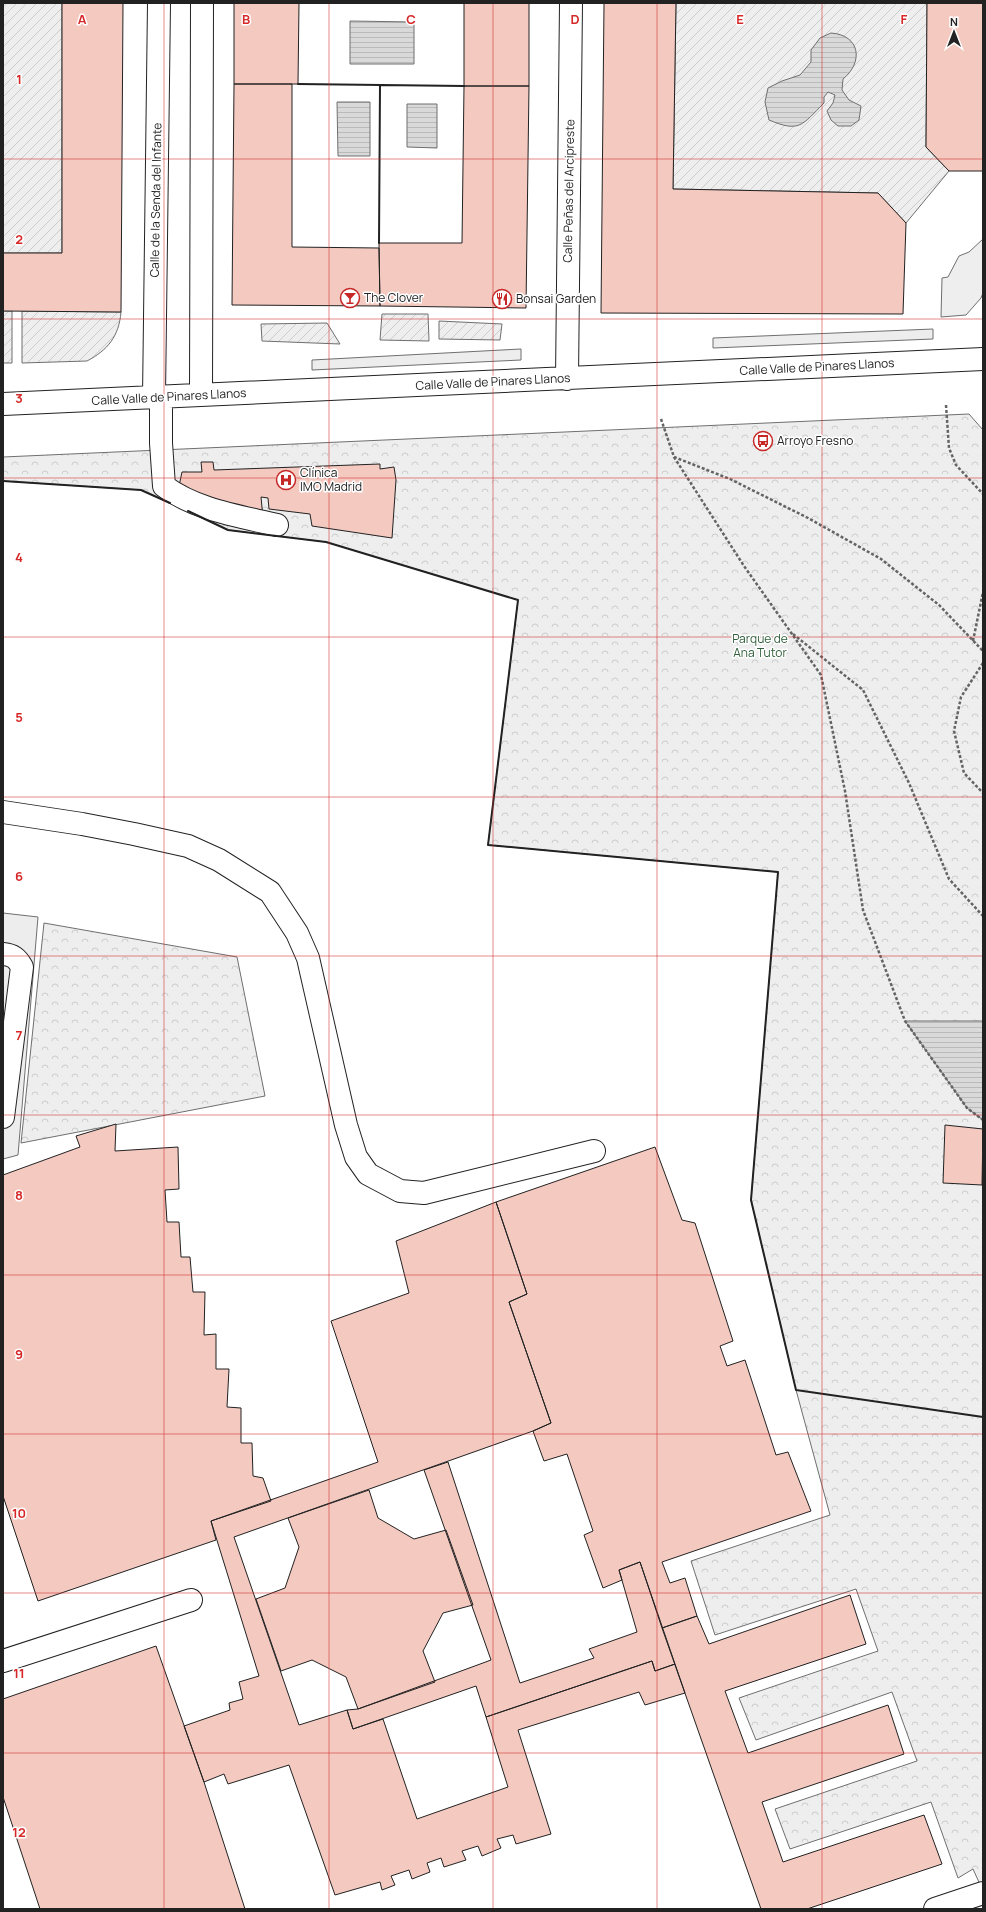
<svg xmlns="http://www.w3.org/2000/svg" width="986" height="1912" viewBox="0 0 986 1912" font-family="Manrope,sans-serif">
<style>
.grass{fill:#eee;stroke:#6f6f6f}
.forest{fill:url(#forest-crowns);stroke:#6f6f6f}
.garden{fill:url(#garden-furrows);stroke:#6f6f6f}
.parking{fill:#ededed;stroke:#6f6f6f}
.water{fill:url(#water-rules);stroke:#6f6f6f}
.building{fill:#f3c9c0;stroke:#222}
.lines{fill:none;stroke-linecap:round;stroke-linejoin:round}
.minor-casing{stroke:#222;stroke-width:24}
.path{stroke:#646464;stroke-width:2.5;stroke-dasharray:3 2;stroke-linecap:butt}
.minor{stroke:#fff;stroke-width:22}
.wall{stroke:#222;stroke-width:2}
.grid{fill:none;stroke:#d62828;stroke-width:1;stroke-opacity:0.55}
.labels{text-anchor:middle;stroke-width:3;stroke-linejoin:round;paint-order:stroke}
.street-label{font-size:12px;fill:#222;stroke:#fff}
.poi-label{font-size:12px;fill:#222;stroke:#fff;text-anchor:start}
.park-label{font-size:12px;fill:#2f5e38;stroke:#fff}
.grid-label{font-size:13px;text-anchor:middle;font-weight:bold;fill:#d62828;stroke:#fff;stroke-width:3;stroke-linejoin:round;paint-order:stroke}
</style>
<defs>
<pattern id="forest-crowns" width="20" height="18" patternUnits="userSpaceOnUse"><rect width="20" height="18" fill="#eee"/><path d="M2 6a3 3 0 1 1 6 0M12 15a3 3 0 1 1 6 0" fill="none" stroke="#ccc"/></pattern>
<pattern id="garden-furrows" width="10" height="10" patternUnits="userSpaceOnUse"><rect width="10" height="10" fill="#eee"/><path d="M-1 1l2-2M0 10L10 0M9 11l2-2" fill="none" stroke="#ccc"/></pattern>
<pattern id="water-rules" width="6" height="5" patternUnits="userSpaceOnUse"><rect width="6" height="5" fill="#d9d9d9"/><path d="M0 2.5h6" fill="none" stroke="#bababa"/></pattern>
</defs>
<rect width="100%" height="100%" fill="#fff"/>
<path class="grass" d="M983,239V293L981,298L966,315L941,317L942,278L948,277L959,256L969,252Z"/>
<path class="forest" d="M969,414L983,430V1891L973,1869L958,1878L931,1802L790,1849L775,1809L917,1761L892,1692L756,1740L739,1698L878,1651L856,1589L715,1635L691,1561L830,1515L796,1390L751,1200L778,872L488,845L518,600L326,542L228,530L141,490L3,481V457Z
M44,923L237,957L265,1096L21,1143Z"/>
<path class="garden" d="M3,3H62V253H3Z
M676,3H927L926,147L949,171L906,223L878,193L673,189Z
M3,311H12V363H3Z
M22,311L121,312C119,336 108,350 87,361L22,363Z
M382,314H428L429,341L380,340Z
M439,321L502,324L500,340L439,339Z
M327,323L340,344L262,341L261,324Z"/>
<path class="parking" d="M933,329V339L713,348V338Z
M521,349V360L312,370V360Z
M3,913L38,917L18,1155L3,1159Z"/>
<path class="water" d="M350,21L414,22V64H350Z
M831,33C860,35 864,62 843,79L842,90L849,100L861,106L859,120L851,126H838L831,120L827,111L833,103L835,95L828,92L824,97V103C802,125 800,133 769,120L765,102L768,88L782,81L800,75L811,62V50L820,38Z
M337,102H370V156H338Z
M407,104H437V148L407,147Z
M905,1021H983V1120L967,1108Z"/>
<path class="building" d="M62,3H123L121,312L3,311V253H62Z
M234,3H299L298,84H234Z
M464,3H529V86H464Z
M604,3H676L673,189L878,193L906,223L903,314L601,313Z
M927,3H983V171H949L926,147Z
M234,84H292V247L379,248L380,306L232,305Z
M464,86H529L526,308L380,306L379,243H462Z
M201,462H213L214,470L380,464V469L394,467L396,480L392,538L312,526L310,514L269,509L268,498L261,497L263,518L179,486L182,472H202Z
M116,1124L115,1151L178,1147L179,1189L165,1190L167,1222H179L181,1257H190L193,1292H205L204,1335L216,1334V1369H229L227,1407L241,1408V1443H252L253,1476L263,1478L271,1501L211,1521L216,1540L38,1601L3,1496V1175L80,1147L76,1136Z
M945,1125L983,1129L982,1185L943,1183Z
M655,1147L682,1220L695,1223L733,1341L720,1346L727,1366L745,1360L776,1455L788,1452L811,1511L662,1562L670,1583L685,1578L697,1616L662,1628L640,1562L619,1570L622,1580L603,1588L584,1535L593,1531L567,1454L544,1461L533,1431L551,1423L509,1302L527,1294L496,1202Z
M496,1202L527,1294L509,1302L551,1423L533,1431L234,1537L299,1725L347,1710L353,1729L383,1719L417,1819L508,1787L486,1717L652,1661L655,1671L675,1664L685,1693L645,1705L639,1692L518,1730L551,1834L516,1844L513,1835L497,1839L501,1848L482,1856L478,1846L462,1851L466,1860L444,1867L441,1858L427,1863L430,1872L412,1879L409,1870L391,1876L395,1885L382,1890L380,1882L335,1895L289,1765L228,1784L224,1774L204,1782L184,1726L230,1710L229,1703L243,1699L239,1682L259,1676L211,1521L378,1462L331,1321L409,1293L396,1241Z
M448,1462L520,1683L594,1658L589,1649L637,1632L619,1570L640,1562L675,1664L655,1671L652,1661L486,1717L476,1686L353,1729L347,1710L358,1709L491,1660L424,1470Z
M369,1490L378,1518L414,1539L446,1530L473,1605L443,1613L423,1651L435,1682L358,1709L346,1677L312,1660L281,1671L256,1599L285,1588L299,1547L288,1518Z
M850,1595L866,1644L725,1691L748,1753L888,1705L904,1754L762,1802L783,1862L924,1815L942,1864L807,1909H761L662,1628L697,1616L709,1644Z
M156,1646L204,1782L245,1909H40L3,1797V1699Z"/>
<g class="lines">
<g class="minor-casing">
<path id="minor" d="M567,379L571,3
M201,394L202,3
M154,397L159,3
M161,397V443L164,486C196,510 239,516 277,525
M3,404L983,359
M3,812L82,824L134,834L188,846L219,860L270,892L297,933L308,958L346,1125L356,1157L368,1174L400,1191L424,1193L594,1151
M3,954C13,955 17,958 22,967L3,1117
M3,1661L191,1600
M935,1909L983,1893"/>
</g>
<path class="path" d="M946,405L949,448L956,465L983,494
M661,419L674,457L730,479L808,518L881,559L939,605L983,651
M674,457L744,566L821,675L845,791L863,910L905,1021L967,1108L983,1120
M793,634L863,690L909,783L949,879L983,916
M973,641L983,592
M983,663L961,697L954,731L964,773L983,793"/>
<use href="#minor" class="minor"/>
<path class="wall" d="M298,84L464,86
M379,243L380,85
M3,481L141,490L170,503
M188,511L228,530L326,542L518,600L488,845L778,872L751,1200L796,1390L983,1417"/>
</g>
<path class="grid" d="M164,3V1909M329,3V1909M493,3V1909M657,3V1909M822,3V1909M3,159H983M3,319H983M3,478H983M3,637H983M3,797H983M3,956H983M3,1115H983M3,1275H983M3,1434H983M3,1593H983M3,1753H983"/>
<defs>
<g id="bar-ring" transform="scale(1)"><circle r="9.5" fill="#fff" stroke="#c62828" stroke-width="1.5"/><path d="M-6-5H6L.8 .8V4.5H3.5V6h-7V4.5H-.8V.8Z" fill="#c62828"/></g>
<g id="restaurant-ring" transform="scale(1)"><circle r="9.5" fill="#fff" stroke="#c62828" stroke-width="1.5"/><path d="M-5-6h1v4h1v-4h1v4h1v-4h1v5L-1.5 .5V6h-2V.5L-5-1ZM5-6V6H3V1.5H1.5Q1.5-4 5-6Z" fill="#c62828"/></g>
<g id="bus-ring" transform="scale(1)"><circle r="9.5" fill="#fff" stroke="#c62828" stroke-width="1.5"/><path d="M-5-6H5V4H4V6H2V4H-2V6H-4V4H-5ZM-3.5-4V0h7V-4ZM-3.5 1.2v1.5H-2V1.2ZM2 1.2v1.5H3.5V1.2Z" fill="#c62828"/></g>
<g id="hospital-ring" transform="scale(1)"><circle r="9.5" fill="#fff" stroke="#c62828" stroke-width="1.5"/><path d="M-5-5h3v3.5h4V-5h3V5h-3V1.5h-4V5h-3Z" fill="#c62828"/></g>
</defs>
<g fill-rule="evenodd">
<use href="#bar-ring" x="350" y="298"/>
<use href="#restaurant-ring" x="502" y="299"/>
<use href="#bus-ring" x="763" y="441"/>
<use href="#hospital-ring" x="286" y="480"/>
</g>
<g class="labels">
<g class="street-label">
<text transform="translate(569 191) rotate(-89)" y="4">Calle Peñas del Arcipreste</text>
<text transform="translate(156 200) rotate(-89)" y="4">Calle de la Senda del Infante</text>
<text transform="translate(817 367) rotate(-3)" y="4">Calle Valle de Pinares Llanos</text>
<text transform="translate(493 382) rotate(-3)" y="4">Calle Valle de Pinares Llanos</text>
<text transform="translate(169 397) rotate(-3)" y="4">Calle Valle de Pinares Llanos</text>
</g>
<g class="poi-label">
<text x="364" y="302">The Clover</text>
<text x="516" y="303">Bonsai Garden</text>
<text x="777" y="445">Arroyo Fresno</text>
<text x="300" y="477">Clínica<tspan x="300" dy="14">IMO Madrid</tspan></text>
</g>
<g class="park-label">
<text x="760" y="643">Parque de<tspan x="760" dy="14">Ana Tutor</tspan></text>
</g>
</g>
<g class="grid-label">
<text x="82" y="24">A</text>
<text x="246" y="24">B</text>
<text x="411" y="24">C</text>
<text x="575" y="24">D</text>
<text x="740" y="24">E</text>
<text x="904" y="24">F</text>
<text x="19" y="84">1</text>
<text x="19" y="244">2</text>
<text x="19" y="403">3</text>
<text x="19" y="562">4</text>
<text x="19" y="722">5</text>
<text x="19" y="881">6</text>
<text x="19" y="1040">7</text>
<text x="19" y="1200">8</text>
<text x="19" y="1359">9</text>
<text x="19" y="1518">10</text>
<text x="19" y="1678">11</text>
<text x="19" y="1837">12</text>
</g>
<rect width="986" height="1912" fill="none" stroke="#222222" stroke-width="8"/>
<g transform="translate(954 32)" stroke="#ffffff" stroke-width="3" paint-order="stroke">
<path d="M0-3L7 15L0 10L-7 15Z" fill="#222222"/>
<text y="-6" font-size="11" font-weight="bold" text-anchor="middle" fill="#222222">N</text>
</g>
</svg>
